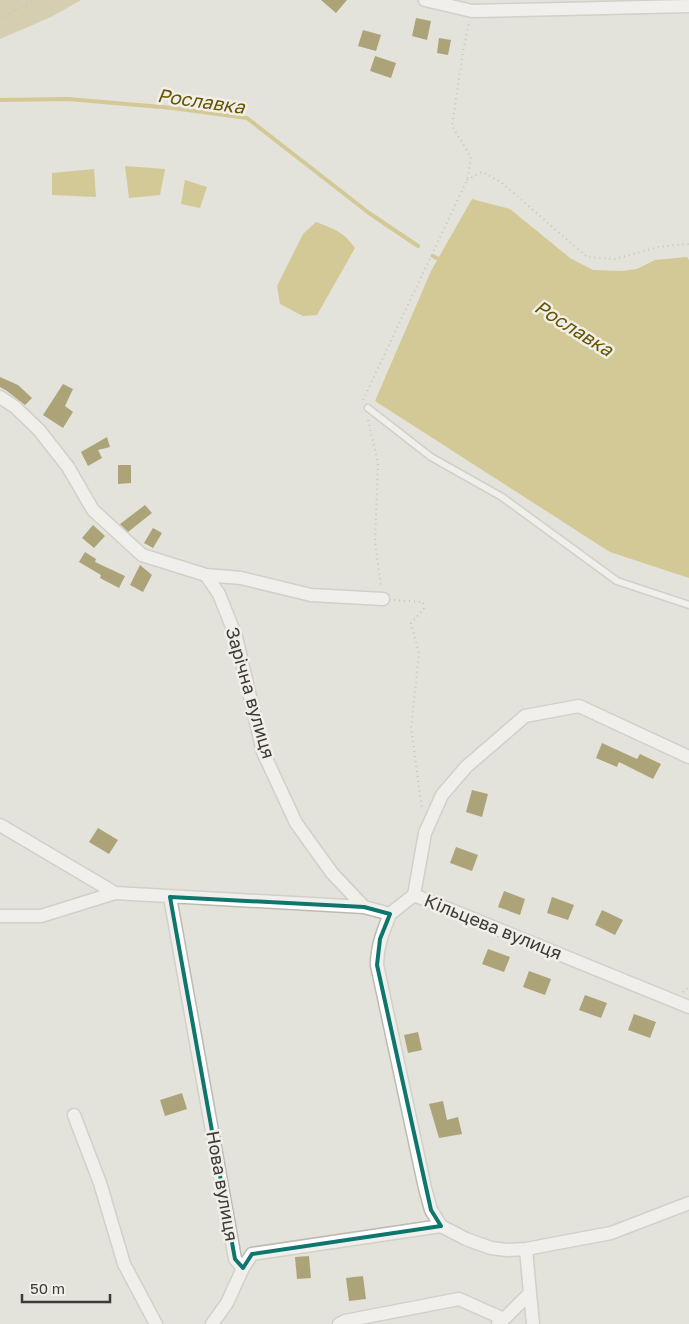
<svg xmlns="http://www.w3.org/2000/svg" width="689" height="1324" viewBox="0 0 689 1324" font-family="'Golos Text',sans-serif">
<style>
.green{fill:#c3b77c}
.water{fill:#bfaa45}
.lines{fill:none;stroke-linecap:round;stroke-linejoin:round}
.stream{stroke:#bfaa45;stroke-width:4}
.building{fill:#695a00}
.service-casing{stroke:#bbbab3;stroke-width:9}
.minor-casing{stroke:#bbbab3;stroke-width:15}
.path{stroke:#a4a39e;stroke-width:2;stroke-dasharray:1 4;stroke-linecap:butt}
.service{stroke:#fff;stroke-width:6}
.minor{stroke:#fff;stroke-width:12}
.marked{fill:none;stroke:#0f766e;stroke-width:4;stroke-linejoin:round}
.labels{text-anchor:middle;stroke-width:5;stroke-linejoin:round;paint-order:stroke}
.street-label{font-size:18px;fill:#3b3b38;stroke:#f1efe8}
.water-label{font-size:19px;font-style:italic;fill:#645605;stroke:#f1efe8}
</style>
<rect width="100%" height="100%" fill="#e3e2db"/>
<path class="green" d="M0,0H81L51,17L0,39Z"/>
<path class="water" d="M125,166L165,169L160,195L129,198Z
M94,169L96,197L52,195V173Z
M185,180L207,187L200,208L181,204Z
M472,199L510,209L570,258L593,270L622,271L637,269L655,260L687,257L689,260V578L610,552L375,401L431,271Z
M316,222C334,229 343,231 355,248L317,315L303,316L280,304L277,286L303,234Z"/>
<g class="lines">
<path class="stream" d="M0,100L68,99L173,108L247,118L369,213L418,246
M433,256L442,261"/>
</g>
<path class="building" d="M321,0H347L336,13Z
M416,18L431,21L427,40L412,36Z
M363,30L381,35L376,51L358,46Z
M439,38L451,40L448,55L437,53Z
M375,56L396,63L391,78L370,71Z
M0,377L18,385L32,398L25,405L7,391L0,387Z
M63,384L73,389L65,406L73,412L63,428L43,415Z
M107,437L110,447L98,450L102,458L88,466L81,452Z
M118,465H131V483L118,484Z
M145,505L152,513L128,532L120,524Z
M93,525L105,536L94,548L82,538Z
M153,528L162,533L153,548L144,543Z
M85,552L96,559L95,562L125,576L119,588L100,578L101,575L79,562Z
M140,565L152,575L143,592L130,585Z
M602,743L637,759L640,754L661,764L653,779L619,762L617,767L596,758Z
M472,790L488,794L482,817L466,812Z
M98,828L118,840L109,854L89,842Z
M456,847L478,855L472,871L450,863Z
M504,891L525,899L520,915L498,907Z
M552,897L574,905L568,920L547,913Z
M602,910L623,920L615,935L595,925Z
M488,949L510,957L504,972L482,964Z
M529,971L551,979L545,995L523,987Z
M585,995L607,1003L601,1018L579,1010Z
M634,1014L656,1022L650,1038L628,1030Z
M418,1032L422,1050L408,1053L404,1035Z
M182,1093L187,1109L165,1116L160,1100Z
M443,1101L447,1120L458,1117L462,1134L439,1138L429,1104Z
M309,1256L311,1278L297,1279L295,1257Z
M363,1276L366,1299L349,1301L346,1278Z"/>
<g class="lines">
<g class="service-casing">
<path id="service" d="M368,408L431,457L502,497L617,581L689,605"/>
</g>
<g class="minor-casing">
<path id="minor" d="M425,0L472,11L689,6
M0,397L15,407L39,430L68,467L93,510L142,555L206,575L241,578L311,595L383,599
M206,575L219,594L236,637L263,752L296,823L332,873L364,907
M0,825L115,893
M414,895L425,833L442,795L466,767L525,716L579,706L689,757
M414,895L689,1007
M170,897L235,1259L243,1268L252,1254L441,1226
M390,914C383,932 377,946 377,965L425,1188L431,1210L441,1226L466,1239L491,1248L507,1250L526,1249L611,1233L689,1203
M0,916H41L115,893L364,907L390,914L414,895
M74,1115L100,1183L124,1264L156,1324
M530,1293L533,1324
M212,1324L227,1303L243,1268
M339,1324L345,1321L459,1299L504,1319
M498,1324L504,1319L530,1293L526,1249"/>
</g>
<path class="path" d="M0,19L34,0
M467,180L482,172L501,182L587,257L615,259L658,247L689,244
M363,400L467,180L471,157L452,126L463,52L469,23
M368,420L378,463L375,543L381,586
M394,600L423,602L424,609L411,623L419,654L411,728L422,809
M683,992L689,987"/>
<use href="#service" class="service"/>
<use href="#minor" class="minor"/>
</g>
<path d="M0 0H689V1324H0ZM170,897L364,907L390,914L380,939L377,965L431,1210L441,1226L252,1254L243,1268L235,1259Z" fill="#e3e2db" fill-opacity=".55" fill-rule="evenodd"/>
<path class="marked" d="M170,897L364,907L390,914L380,939L377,965L431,1210L441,1226L252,1254L243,1268L235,1259Z"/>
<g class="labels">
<g class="street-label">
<text transform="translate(250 693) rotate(74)" y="6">Зарічна вулиця</text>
<text transform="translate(493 927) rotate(22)" y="6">Кільцева вулиця</text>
<text transform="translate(222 1186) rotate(80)" y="6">Нова вулиця</text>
</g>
<g class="water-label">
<text transform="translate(201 101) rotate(8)" y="7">Рославка</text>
<text transform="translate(574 328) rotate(32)" y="7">Рославка</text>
</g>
</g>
<path d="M22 1294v8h88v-8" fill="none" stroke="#3b3b38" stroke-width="2.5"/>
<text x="30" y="1294" font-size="15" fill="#3b3b38" stroke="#f1efe8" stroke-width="4" paint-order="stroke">50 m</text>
</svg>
